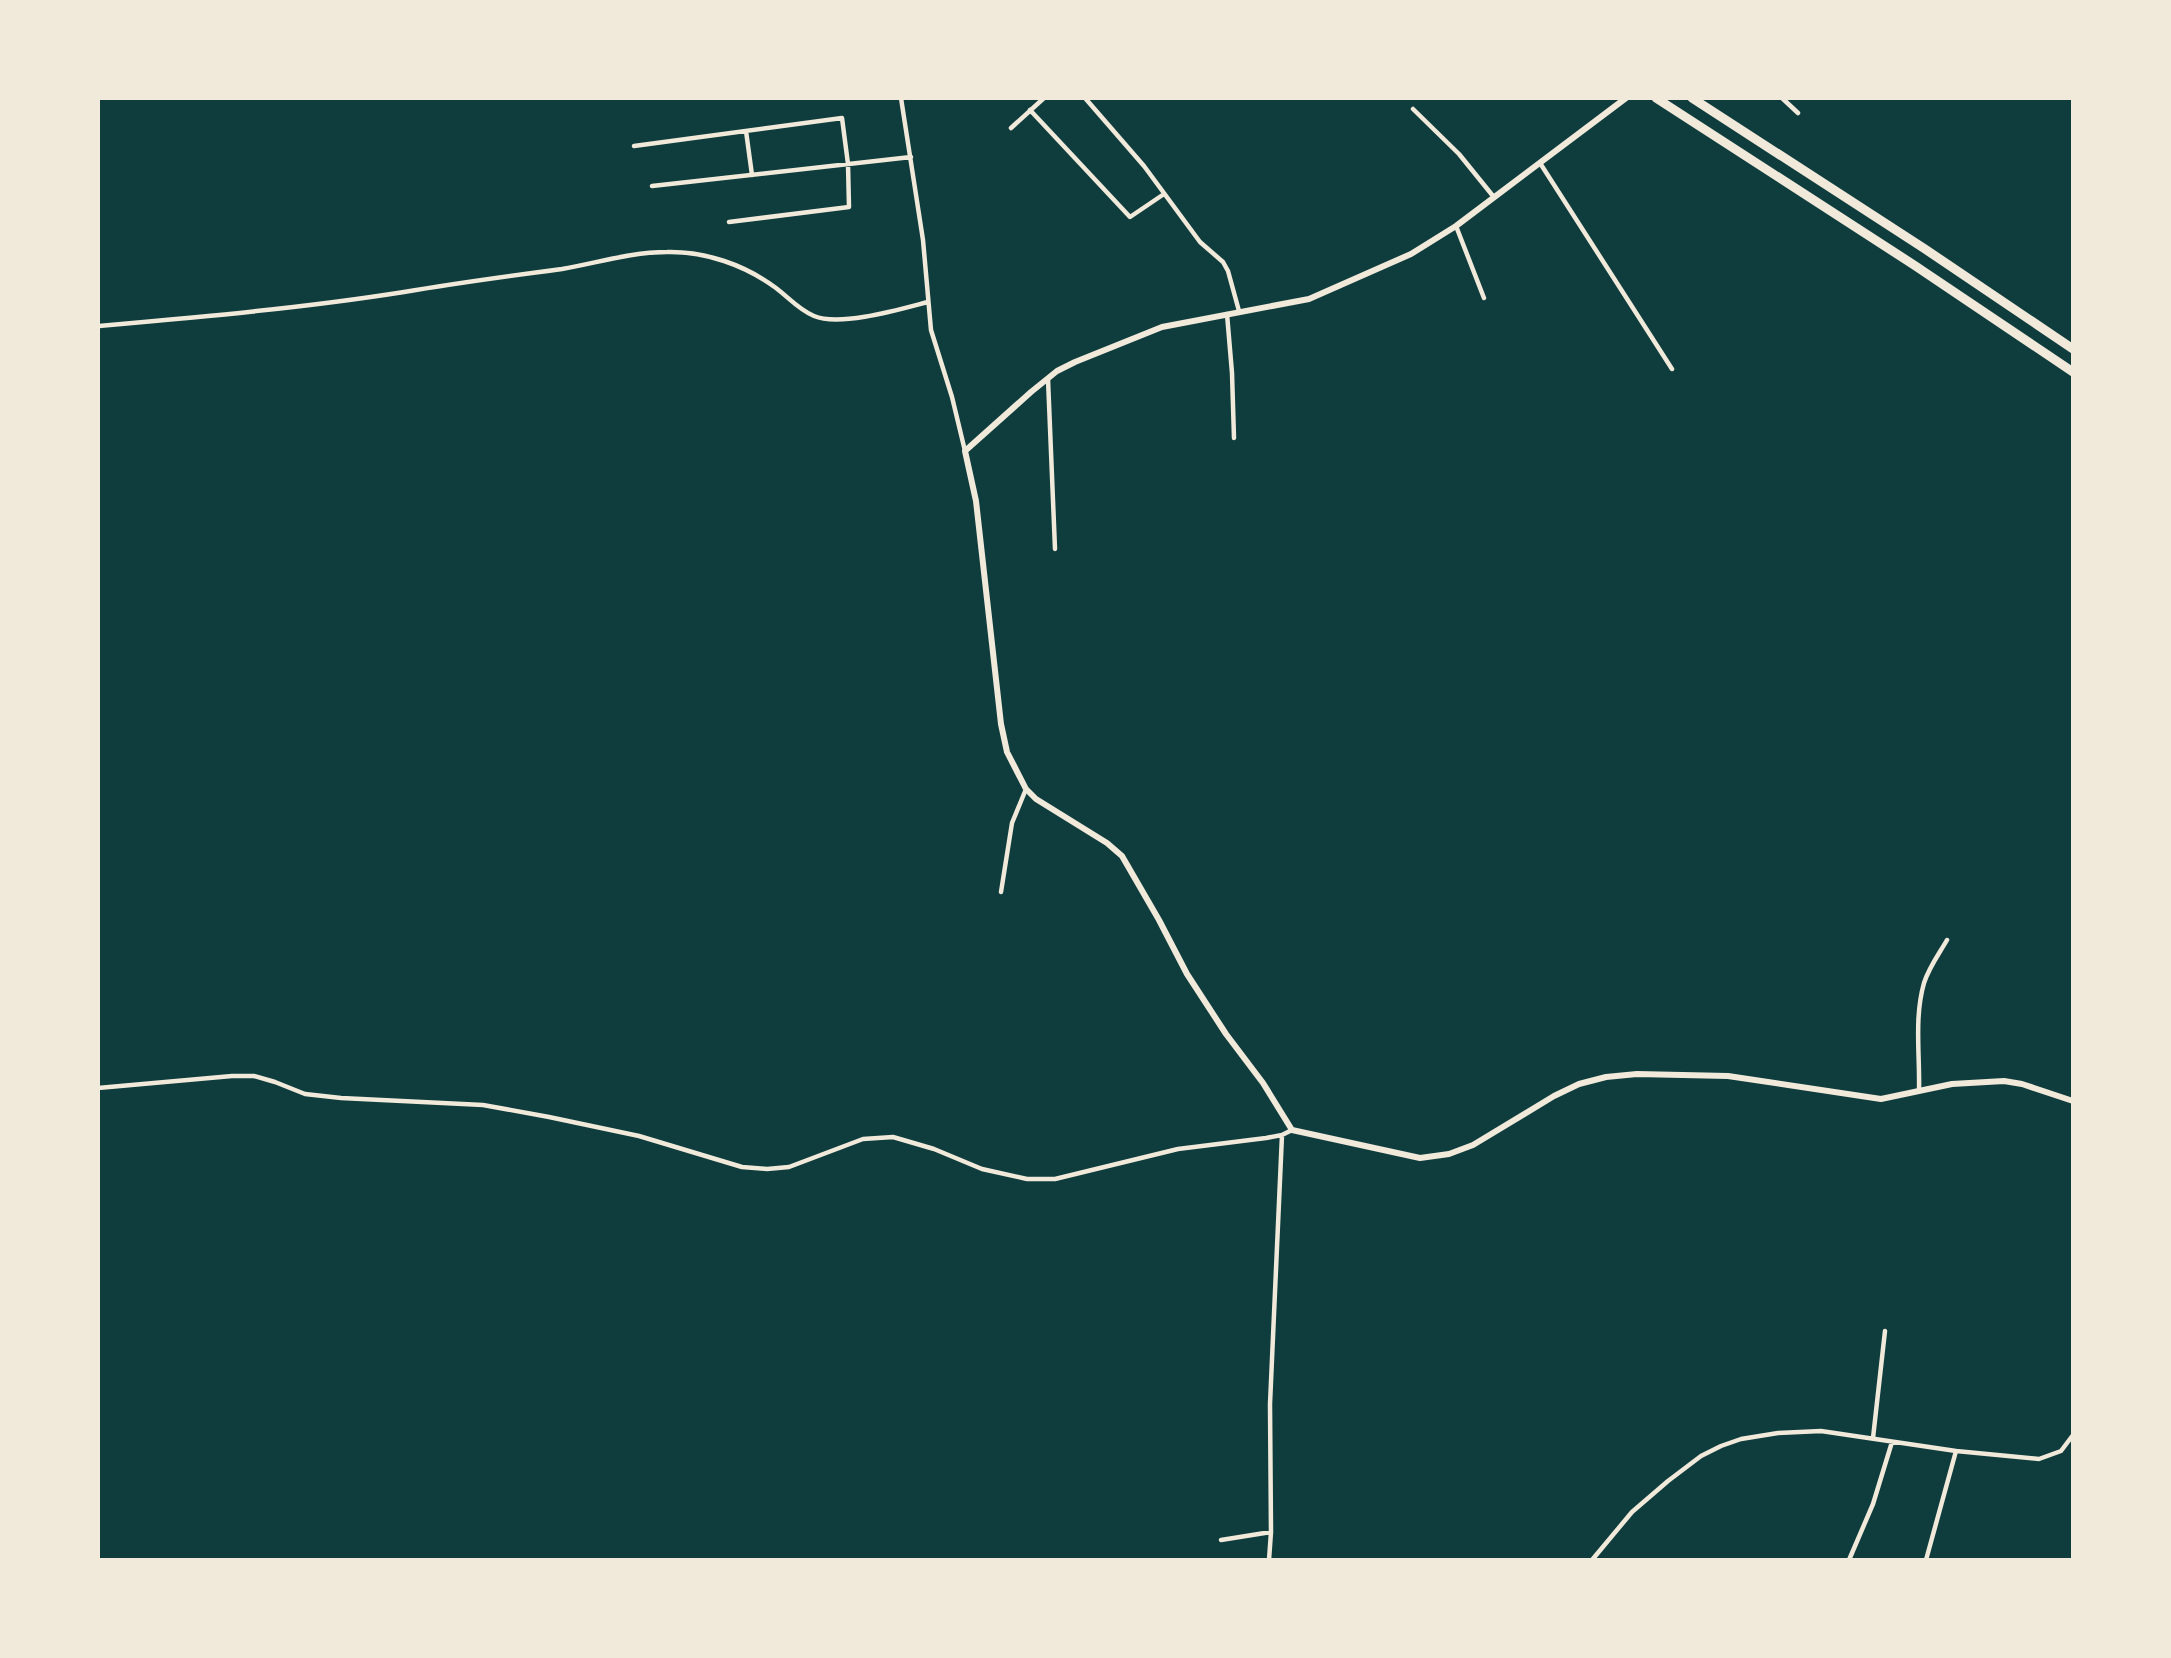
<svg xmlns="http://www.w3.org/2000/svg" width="2171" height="1658" viewBox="0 0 2171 1658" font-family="Commissioner,sans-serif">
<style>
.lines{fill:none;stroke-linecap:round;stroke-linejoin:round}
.minor{stroke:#f1e9da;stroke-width:4.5}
.tertiary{stroke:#f1e9da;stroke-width:6}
.motorway{stroke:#f1e9da;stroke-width:9}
</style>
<rect width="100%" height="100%" fill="#0f3d3e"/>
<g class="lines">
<path class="minor" d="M901,98L923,240L931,330L952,397L965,451
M1085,98L1144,166L1200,242L1223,262L1228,271L1239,311
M1782,98L1798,113
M1413,109L1459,154L1493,196
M1030,110L1130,217L1164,194
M1011,128L1044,98
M746,131L752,175
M634,146L842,118L848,164L849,207L729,222
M1540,163L1672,369
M652,186L911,157
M1456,226L1484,298
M1227,314L1232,373L1234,438
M98,326C200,317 303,308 404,292C457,283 509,276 562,269C597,263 631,252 667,252C705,251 745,265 776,288C788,297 799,310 814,316C840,327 901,309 928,302
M1048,379L1055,549
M1001,892L1012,823L1026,789
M98,1088L232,1076H254L275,1082L305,1094L341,1098L483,1105L549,1117L639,1136L742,1167L767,1169L789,1167L863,1139L893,1137L934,1149L982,1169L1027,1179H1055L1178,1149L1266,1138L1282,1135L1292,1130
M1919,1091C1920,1055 1914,1018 1924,983C1929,967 1939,954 1947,940
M1873,1438L1885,1331
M1221,1540L1271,1532
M1269,1560L1271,1532L1270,1404L1282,1135
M1592,1560L1632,1512L1668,1481L1701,1456L1721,1446L1741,1439L1778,1433L1821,1431L1956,1451L2039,1459L2061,1451L2073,1435
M1849,1560L1873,1504L1892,1442
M1926,1560L1956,1451"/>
<path class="tertiary" d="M1626,98L1456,226L1411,254L1309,299L1162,327L1075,362L1057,371L1031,392L965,451L976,501L1001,724L1007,752L1026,789L1036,799L1107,843L1122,856L1159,920L1187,974L1226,1034L1263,1083L1292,1130L1420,1158L1449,1154L1473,1145L1554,1096L1579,1084L1606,1077L1637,1074L1728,1076L1881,1099L1952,1084L2004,1081L2022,1084L2073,1101"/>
<path class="motorway" d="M1656,98L1914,265L2073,372
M1692,98L1925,249L2073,349"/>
</g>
<rect width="2171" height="1658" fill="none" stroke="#f1e9da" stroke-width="200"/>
</svg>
